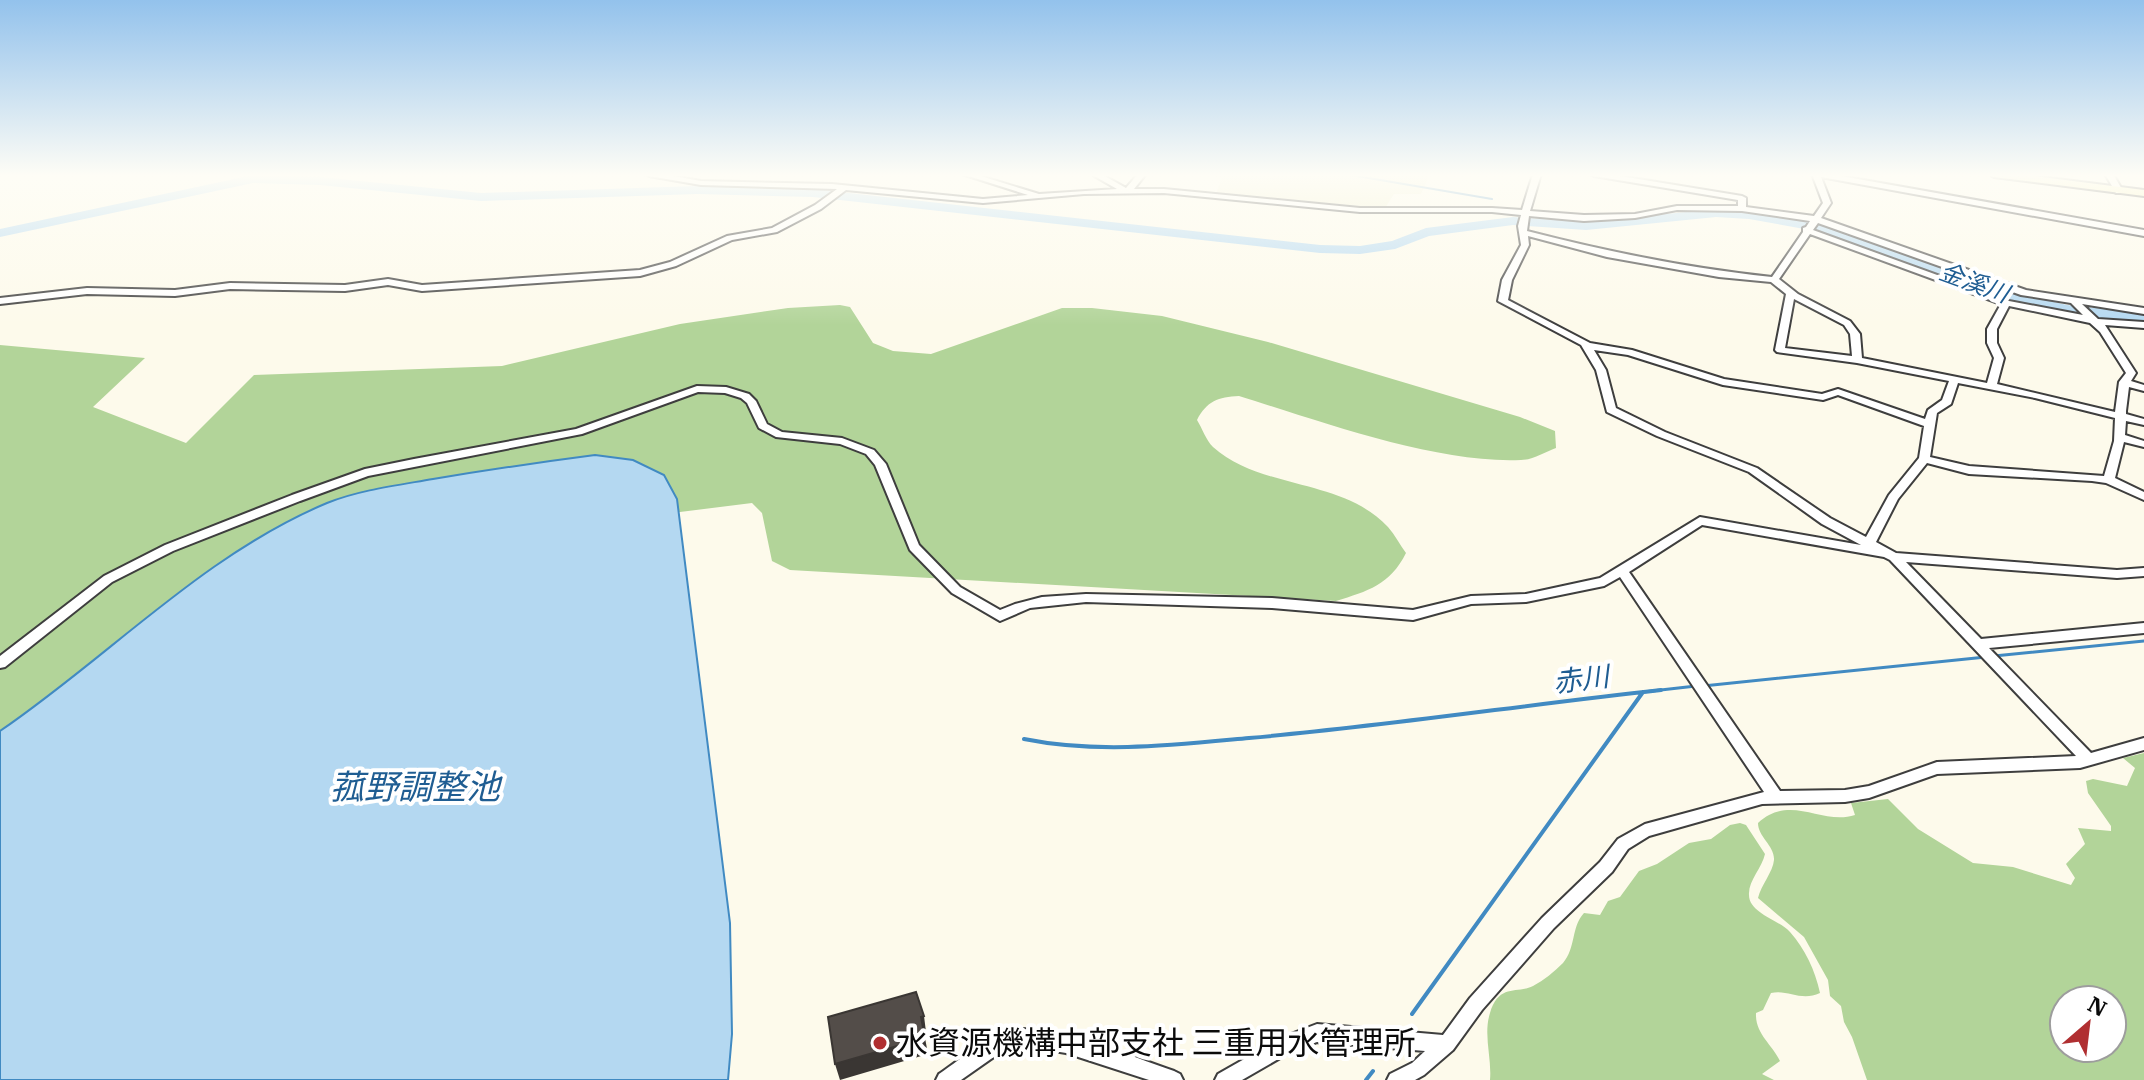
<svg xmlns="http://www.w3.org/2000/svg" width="2144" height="1080" viewBox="0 0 2144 1080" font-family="'IBM Plex Serif','Noto Sans JP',serif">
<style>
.farmland{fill:#f1efce}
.forest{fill:#b2d499;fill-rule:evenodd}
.water{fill:#b4d8f1;stroke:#418ac2;stroke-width:2}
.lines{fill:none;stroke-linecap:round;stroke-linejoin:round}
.stream-far2{stroke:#418ac2;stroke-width:2}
.stream-far1{stroke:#418ac2;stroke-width:3}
.stream{stroke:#418ac2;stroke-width:4}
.river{fill:#b4d8f1;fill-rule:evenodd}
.street-casing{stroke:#3e3e3e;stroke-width:4}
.secondary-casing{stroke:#2d2d2d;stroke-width:4}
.street{fill:#fff;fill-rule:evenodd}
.secondary{fill:#f8f2ab;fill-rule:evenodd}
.shaded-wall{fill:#3a3633}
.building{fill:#534d49;stroke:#3a3633;stroke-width:2}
.poi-dot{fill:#b02f31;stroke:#fff;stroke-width:3}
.labels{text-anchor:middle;stroke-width:8;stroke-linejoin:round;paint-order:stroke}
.far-water-label{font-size:24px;font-style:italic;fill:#1f5d92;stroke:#fff}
.water-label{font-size:28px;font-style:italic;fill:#1f5d92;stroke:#fff}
.near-poi-label{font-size:32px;fill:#0b0b0b;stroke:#fff;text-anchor:start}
.near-water-label{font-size:34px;font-style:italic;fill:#1f5d92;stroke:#fff}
</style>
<rect width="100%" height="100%" fill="#fdfaeb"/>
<path class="farmland" d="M1198,174H1430L1421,194H1394L1385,208L1216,194L1222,178Z"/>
<path class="forest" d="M840,305L850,307L873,343L893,351L931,354L1062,308H1092L1162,316L1268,342L1520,417L1555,431L1556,448C1545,452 1533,460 1521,460C1437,464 1320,421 1239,396C1218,397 1207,401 1197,420C1202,428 1206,440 1213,447C1261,490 1342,478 1388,527C1395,535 1400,545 1406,553C1390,585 1368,591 1336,601L790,570L772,561L762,513L752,503L536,530L0,754V345L145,358L93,407L186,443L254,375L502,366L680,324L788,308Z
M2144,753V1080H1867L1852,1037L1844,1022L1841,1006L1830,996L1828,980L1804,937L1758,898C1761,885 1773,872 1774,860C1775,846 1758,837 1758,823C1791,793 1822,826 1855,815L1851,803L1888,799L1918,829L1973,863L2013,867L2071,885L2075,878L2066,864L2085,844L2078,828L2111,831V826L2088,793L2086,781L2093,779L2127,786L2135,768L2123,758ZM2064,1000H2112V1048H2064Z
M1740,823L1746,825L1765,854C1762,868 1748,881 1749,895C1749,913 1779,920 1790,932C1805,949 1815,970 1820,993C1801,1002 1788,989 1771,993L1763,1010L1756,1013C1755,1034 1772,1044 1780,1061L1762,1074L1774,1080H1490C1492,1058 1483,1035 1490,1013C1499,983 1517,994 1533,986C1544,980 1554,972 1563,963C1576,948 1571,927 1584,913L1600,915L1608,901L1620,897L1639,871L1657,864L1689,843L1711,839L1730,825Z"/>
<path class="water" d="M595,455L633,460L664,475L677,499L730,923L732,1034L728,1080H0V731C110,656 203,555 327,503C359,490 399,485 433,479C487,470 541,462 595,455Z"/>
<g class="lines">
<path class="stream-far2" d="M1345,174L1492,199"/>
<path class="stream-far1" d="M1994,656L2144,641
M1703,686L1986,657
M1643,692L1696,686"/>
<path class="stream" d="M1024,739C1098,754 1174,745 1249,738C1387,726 1523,705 1661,690
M1412,1014L1643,692
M1366,1080L1373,1071"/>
<path class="river" d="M253,175L320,177L481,193L697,186L813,189L1320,245L1360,246L1392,241L1426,228L1513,217L1586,222L1716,209L1749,211L1829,225L2012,292L2067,305L2144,313V323L2067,315L2002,299L1821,232L1749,219L1716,217L1586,230L1513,225L1429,236L1395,249L1360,254L1320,253L813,197L697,194L481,201L320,185L253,183L0,237V229Z"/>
<g class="street-casing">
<path id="street" d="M645,174H662L701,181L832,184L983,199L1028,195L962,174H974L1039,194L1117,189L1091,174H1101L1126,188L1138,174H1146L1134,189H1164L1360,208H1492L1522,210L1533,174H1541L1530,211L1584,215L1635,214L1677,206H1738V200L1594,176L1590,174H1608L1742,196L1746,198V207L1814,216L1823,203L1812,174H1830L2144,230V236L1821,177L1831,203L1821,218L2026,290L2144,308V314L2082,304L2098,319L2144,322V328L2105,325L2136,373L2131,381L2144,385V391L2129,387L2126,411V414L2144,419V425L2126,421L2125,435L2144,441V447L2124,442L2115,478L2144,492V500L2106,483L2092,481L1969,474L1927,463L1898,499L1876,542L1896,553L2117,570L2144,568V576L2117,578L1906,562L1981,639L2144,623V633L1989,648L2091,753L2144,738V750L2080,768L1937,774L1869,798L1845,802L1762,804L1649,836L1628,849L1612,872L1554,928L1482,1010L1453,1050L1424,1075L1415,1080H1387L1390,1074L1412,1063L1425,1051L1317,1042L1294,1050L1242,1080H1215L1218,1074L1283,1037L1317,1024L1443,1035L1470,998L1542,918L1600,862L1618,839L1645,824L1764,792L1620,577L1604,586L1526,602L1471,604L1413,620L1272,608L1086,602L1030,608L1000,621L952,593L910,550L875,465L866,454L840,444L776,437L759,428L747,403L741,398L725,393L698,392L582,434L368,476L300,501L173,551L112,582L5,667L0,668V656L104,576L165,545L292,495L365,469L414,459L576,429L697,386L726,387L749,394L756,401L767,424L782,432L842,438L874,450L886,464L919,545L960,587L1000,610L1015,604L1042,597L1086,594L1272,598L1413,610L1471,596L1526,594L1600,578L1700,517L1861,545L1822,524L1749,472L1657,436L1607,412L1596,370L1581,345L1498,301L1502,280L1521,245L1518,226L1521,215L1492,212H1360L1164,193L1084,194L983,203L846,190L821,209L777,232L732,240L676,266L640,276L422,291L388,285L345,291L230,289L175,296L87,294L0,304V298L87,288L175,290L230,283L345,285L388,279L422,285L640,270L670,262L727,236L772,228L815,205L837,189L701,185L649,176ZM1677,210L1742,211L1810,221L1806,227L1803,228V232L1772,277C1688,268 1608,252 1527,231L1529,216L1584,221L1635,218ZM1818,223L2021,295L2071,303L2083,315L2009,301L1813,230ZM1810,234L2001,304L1987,329V343L1994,358L1987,383L1862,358L1860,334L1850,321L1798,294L1779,279ZM1528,236L1607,257L1719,277L1771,282L1786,294L1775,350L1777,352L1857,363L1949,381L1942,400L1928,410L1925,419L1838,389L1822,394L1724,379L1632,350L1590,343L1508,300L1512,280L1529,245ZM1794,299L1844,325L1850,334L1852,356L1785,348ZM2009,306L2090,323L2100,332L2126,373L2119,382L2115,412L1997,384L2004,358L1997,343V329ZM1594,350L1628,355L1723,385L1823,400L1838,395L1924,426L1919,458L1889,495L1866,537L1830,518L1757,468L1665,432L1616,408L1606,370ZM1958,383L2035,398L2115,418L2114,441L2104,476L1969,466L1930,457L1937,413L1951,404ZM1702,525L1884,557L1890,560L2076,756L1937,762L1869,786L1845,790L1780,791L1629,572Z
M2105,174H2113L2123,191L2122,193H2116Z
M1023,1029C1076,1033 1125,1054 1174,1071L1180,1074L1183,1080H1149L1066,1053L1023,1046L1008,1049L998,1054L961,1080H936L939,1074C966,1055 990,1034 1023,1029Z"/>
</g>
<g class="secondary-casing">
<path id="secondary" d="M1989,174H2018L2144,190V196L1994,177Z"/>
</g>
<use href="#street" class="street"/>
<use href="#secondary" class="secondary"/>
</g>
<path class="shaded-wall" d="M924,1016L926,1032L924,1033L921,1017Z
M925,1038L928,1054L840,1080L835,1064Z"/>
<path class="building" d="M916,992L924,1016L921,1017L925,1038L835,1064L828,1017Z"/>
<linearGradient id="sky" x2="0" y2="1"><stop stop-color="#93c2ec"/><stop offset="0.54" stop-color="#fefdf6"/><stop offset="1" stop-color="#fefdf6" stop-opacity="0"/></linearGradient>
<rect width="2144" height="325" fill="url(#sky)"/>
<circle class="poi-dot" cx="880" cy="1043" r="8"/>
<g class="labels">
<g class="far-water-label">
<text transform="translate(1974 283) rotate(20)" y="8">金溪川</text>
</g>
<g class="water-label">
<text transform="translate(1581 679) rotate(-7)" y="10">赤川</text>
</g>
<g class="near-poi-label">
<text x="896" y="1054">水資源機構中部支社 三重用水管理所</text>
</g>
<g class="near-water-label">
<text x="415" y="799">菰野調整池</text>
</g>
</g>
<g transform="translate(2088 1024) rotate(28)"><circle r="38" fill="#ffffff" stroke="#9d9d9d" stroke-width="2"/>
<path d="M0-6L14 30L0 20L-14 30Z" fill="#b02f31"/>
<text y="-12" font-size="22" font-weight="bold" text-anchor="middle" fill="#0b0b0b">N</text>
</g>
</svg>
